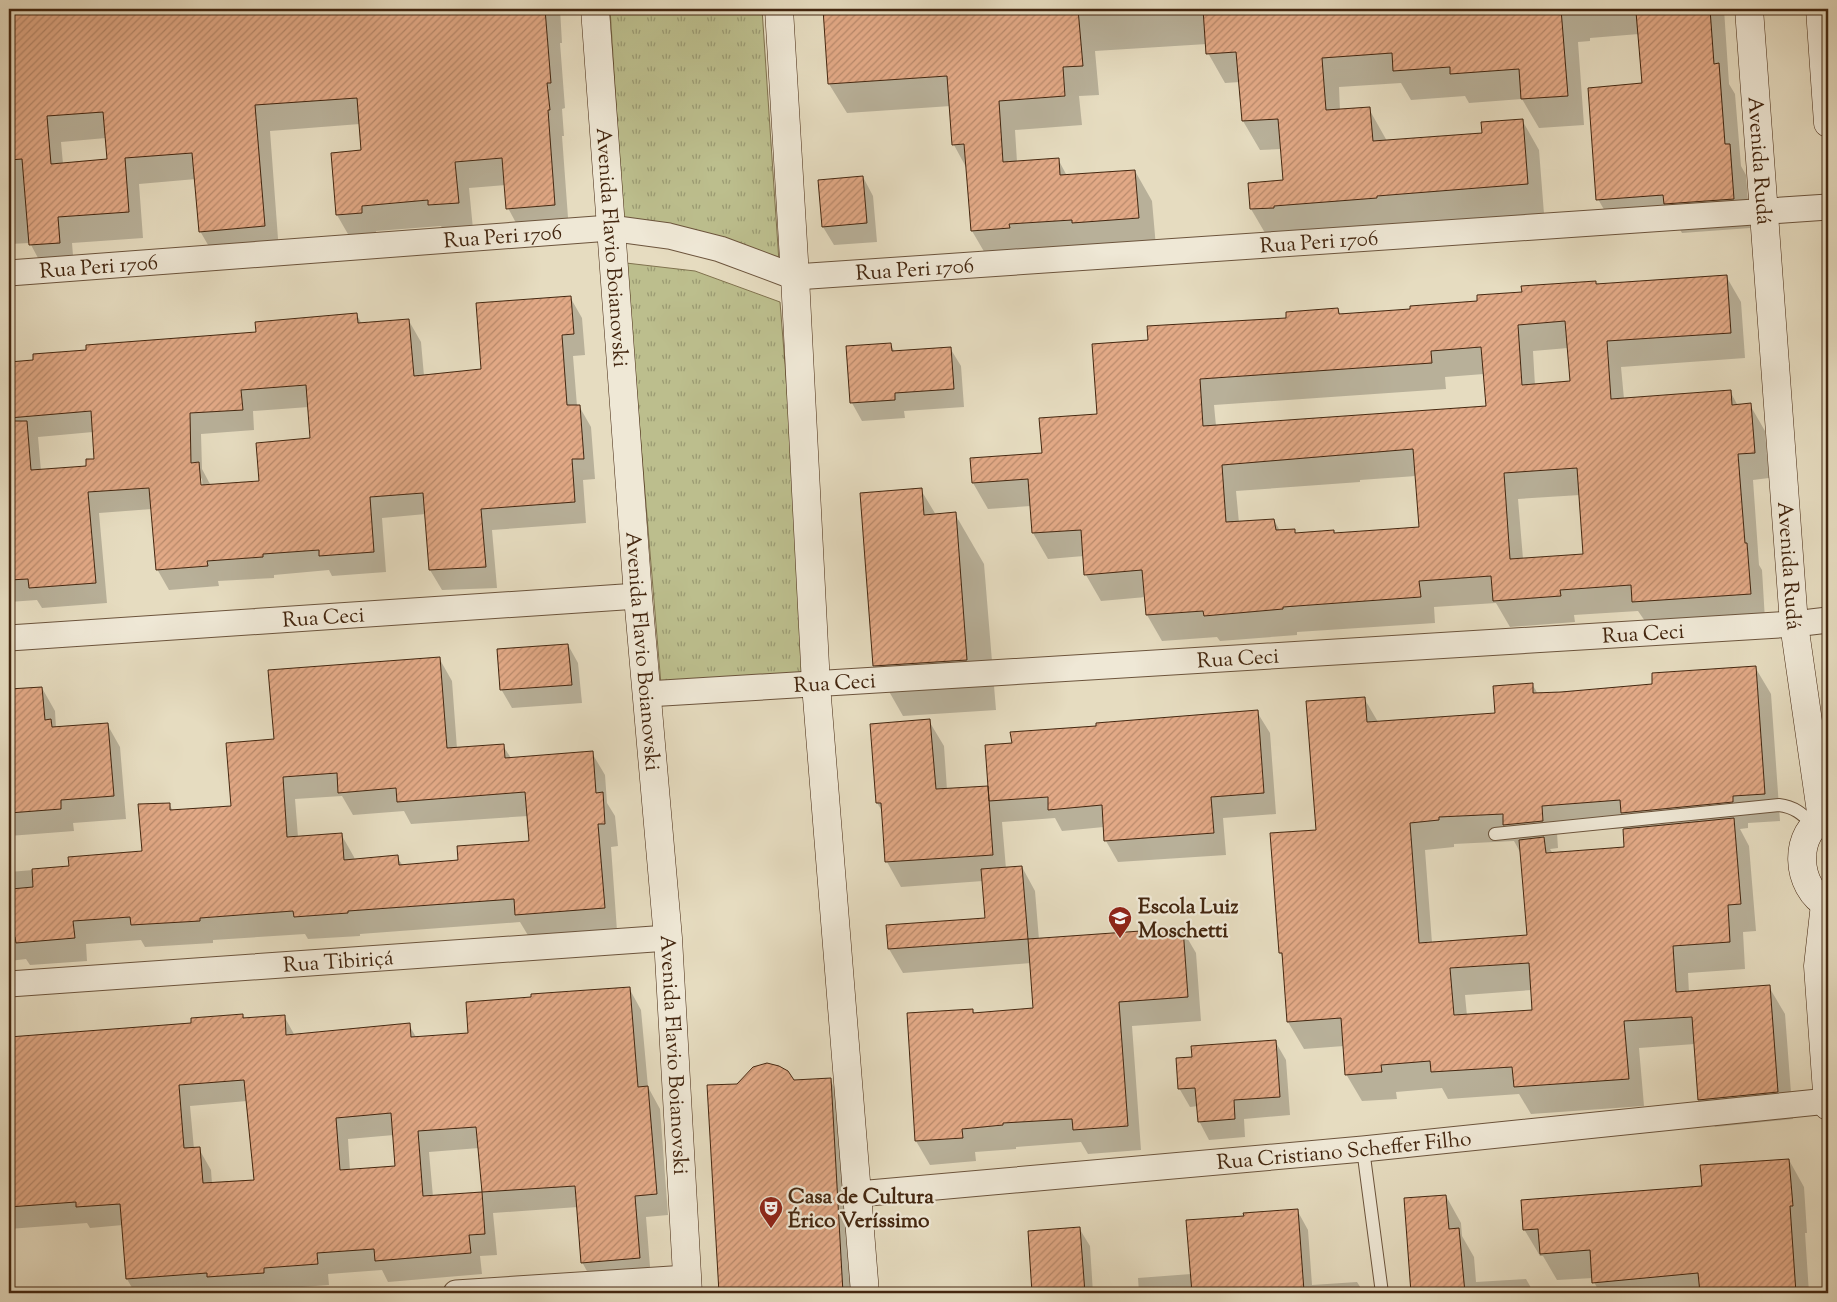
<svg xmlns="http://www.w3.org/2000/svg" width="1837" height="1302" viewBox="0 0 1837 1302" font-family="'Sorts Mill Goudy',serif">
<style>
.park{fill:url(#park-tufts);stroke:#80724e}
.shadow{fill:#0003;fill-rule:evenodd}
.building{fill:url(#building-hatch);stroke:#442710;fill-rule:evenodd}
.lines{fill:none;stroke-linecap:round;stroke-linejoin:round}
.lane-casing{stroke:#6c543c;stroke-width:14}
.street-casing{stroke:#6c543c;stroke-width:27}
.secondary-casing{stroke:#442710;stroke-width:29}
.lane{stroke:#efe8d6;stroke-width:12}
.street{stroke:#efe8d6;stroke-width:25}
.secondary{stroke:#efe8d6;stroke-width:28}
.labels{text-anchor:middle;stroke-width:4.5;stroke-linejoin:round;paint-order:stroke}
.street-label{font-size:21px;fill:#442710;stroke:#efe8d6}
.poi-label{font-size:21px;font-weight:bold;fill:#442710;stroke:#efe8d6;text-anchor:start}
</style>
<defs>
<pattern id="park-tufts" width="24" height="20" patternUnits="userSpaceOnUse" patternTransform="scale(1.25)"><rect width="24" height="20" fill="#bcbe8d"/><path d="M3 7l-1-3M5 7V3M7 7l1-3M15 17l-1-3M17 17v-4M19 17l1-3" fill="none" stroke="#9a9a72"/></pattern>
<pattern id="building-hatch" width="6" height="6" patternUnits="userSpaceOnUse" patternTransform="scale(1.25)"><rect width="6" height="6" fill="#e2a986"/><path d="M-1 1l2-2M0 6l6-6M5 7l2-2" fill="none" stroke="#b98a6c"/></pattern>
</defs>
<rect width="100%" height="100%" fill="#e6dcc0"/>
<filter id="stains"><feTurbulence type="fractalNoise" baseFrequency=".004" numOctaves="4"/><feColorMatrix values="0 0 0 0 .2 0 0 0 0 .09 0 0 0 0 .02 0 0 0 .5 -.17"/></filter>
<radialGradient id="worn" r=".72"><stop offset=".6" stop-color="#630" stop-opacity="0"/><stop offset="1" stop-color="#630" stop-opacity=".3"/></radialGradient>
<path class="park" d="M610,9H762L779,262L624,228Z
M626,263L695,271L780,302L810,677L661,685Z"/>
<path class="shadow" d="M9,9H560L562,43H560L565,108L562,109L564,136H562L569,231L522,234L508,208L506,185L469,188L473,229L444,231L441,226L376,231V239L352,241L337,215L362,152L360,124L270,131L279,252L215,257L200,231L196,179L139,184L143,238L72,243L74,268L45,271L30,243L9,244ZM106,138L108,160L63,164L61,142Z
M824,9H1724L1729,84L1735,94L1741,166L1746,175L1750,228L1682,233L1677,224L1615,229L1598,199L1643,84L1639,34L1590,38V41L1578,42L1584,125L1539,128L1522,99L1469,103L1465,96L1411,100L1401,83L1339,87L1340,111L1369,109L1387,141L1483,134L1522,120L1539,150L1544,214L1393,226L1268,238L1251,209L1285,182L1282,149L1260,150L1243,121L1240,82L1225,83L1208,53L1207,44L1095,51L1099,95L1079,96L1082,125L1015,130L1017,162L1058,159L1067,176L1135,171L1152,201L1156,247L989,260L972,231L967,169L954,145L951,106L847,113L829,84Z
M863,177L873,196L877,242L834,245L823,227Z
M1726,276L1741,302L1745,358L1621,367L1624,399L1730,391L1738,406L1750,405L1765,431L1769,478L1753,480L1759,565L1762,570L1765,620L1649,627L1638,611L1574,615L1575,622L1510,627L1496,603L1434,607L1435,623L1297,632V635L1220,641L1217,637L1162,641L1147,615L1146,597L1101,601L1086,575L1084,556L1048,559L1033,533L1031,506L988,509L973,483L1043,454L1099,416L1149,341L1288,319L1337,309L1341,315L1411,310L1479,303L1523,293L1595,282L1597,285ZM1568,348L1571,382L1535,386L1533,351ZM1484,374L1487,407L1216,426L1214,405L1446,389L1445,377ZM1416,476L1420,528L1335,535L1296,534L1294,530L1280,531L1274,520L1239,523L1236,491L1360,482V480ZM1580,495L1584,555L1523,559L1518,499Z
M570,297L582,318L585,355L573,356L577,406H579L591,427L595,479L583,480L586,523L492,530L497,588L442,590L430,570L426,514L382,518L386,572L332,576L329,570L274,575V578L218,581L219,586L169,590L157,569L152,509L99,513L107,603L42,608L37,600L9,602V363L34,361L87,351L257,333L356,314L362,324L409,321L421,342L424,376L482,370ZM309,407L311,440L260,482L211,486L202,469L201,434L254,430L253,411ZM93,432L95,460L88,467L41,471L38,437ZM199,476L202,479L203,491H200Z
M890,344L895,352L950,348L961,366L964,407L904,411L905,418L862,421L852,403L847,347Z
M921,490L936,515L955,514L984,564L996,710L903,716L874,665Z
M568,645L578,663L582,703L512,708L501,689Z
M439,658L452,681L457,749L503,746L511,758L592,753L605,775L607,803L615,816L618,846L611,847L617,931L529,937L520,922L360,934V936L308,939L305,934L213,940V943L145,947L141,940L86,944L87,961L30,965L26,959L9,961V872L70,867L143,852L169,804L173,811L232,807L275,740ZM342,796L353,815L404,811L411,824L528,816L530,843L459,862L403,866L397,857L355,860L354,857L341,834L298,837L295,799Z
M1755,667L1771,694L1780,821L1748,823V828L1740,829L1749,846L1756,931L1743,932L1745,969L1688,973L1689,993L1769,987L1785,1014L1793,1119L1715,1127L1699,1100L1695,1044L1639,1048L1644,1106L1531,1114L1519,1094L1448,1099L1442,1088L1396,1092L1397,1099L1362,1101L1346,1074L1344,1046L1304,1049L1288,1022L1284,959L1280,953L1318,831L1364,698L1378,722L1496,714L1532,684L1538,694L1653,685ZM1624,828L1626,848L1553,854L1550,849L1558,848L1557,833ZM1514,841L1520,852L1528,936L1432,943L1425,850L1454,847V844ZM1532,990L1534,1011L1467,1016L1465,995Z
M42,688L55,711L56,728L107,724L120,747L126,819L73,823L74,831L9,836V690Z
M1257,712L1270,733L1276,814L1223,818L1226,855L1118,862L1106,841L1104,827L1062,831L1055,818L1002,822L1006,869L1022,867L1035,891L1039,940L1182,929L1196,953L1201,1021L1132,1026L1141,1150L1088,1154L1081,1142L1016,1147V1149L975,1152L976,1161L930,1165L916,1141L972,1010L975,1014L1035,1010L1031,963L903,973L889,949L888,926L986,919L983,881L901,887L887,862L883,812L877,803L929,721L944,746L947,790L990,791L1013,744L1098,727Z
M629,988L641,1010L648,1087L660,1109L668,1215L646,1217L651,1279L594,1284L582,1262L578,1207L493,1213L497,1255L480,1256L482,1274L388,1282L382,1270L328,1274L329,1285L275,1289L276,1293H135L127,1279L123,1225L90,1228L87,1223L9,1229V1166H14L11,1133H9V1036H13L14,1038L193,1024L243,1015L245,1019L284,1016L295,1036L409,1025L416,1037L469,1034ZM247,1101L255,1181L212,1184L211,1170L199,1149H194L190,1106ZM394,1135L396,1168L350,1171L348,1139ZM479,1148L483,1193L433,1197L429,1152Z
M1275,1041L1286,1060L1290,1115L1244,1119L1245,1137L1209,1140L1199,1121L1198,1106L1190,1107L1179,1088L1194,1058Z
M830,1080L851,1116L861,1293H720L708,1086Z
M1789,1160L1804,1187L1807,1233H1805L1809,1293H1600L1594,1282L1593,1278L1557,1280L1543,1256H1540L1524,1229L1703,1187Z
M1446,1196L1461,1223L1462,1236L1474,1257L1476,1282L1526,1279L1534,1293H1413L1405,1199Z
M1297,1210L1308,1230L1312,1285L1357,1282L1364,1293H1139L1138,1278L1191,1274L1245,1217Z
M1079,1228L1090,1246L1093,1293H1034L1029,1232Z"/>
<path class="building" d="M9,9H545L551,83H547L550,110H548L555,205L506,209L502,158L455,162L459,203L428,205V200L362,206V213L336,215L331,153L361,150L357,98L255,105L265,226L199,232L192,153L125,158L129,212L58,217L60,243L29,245L22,159L9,160ZM103,112L107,159L51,164L47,116Z
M823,9H1078L1083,66L1063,67L1065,96L999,101L1003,162L1059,158L1060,175L1135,170L1139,218L1072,223V220L1009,224L1010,228L971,231L964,144L952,145L947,76L828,84Z
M1203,9H1561L1568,96L1521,99L1519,69L1450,74V67L1393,71L1392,53L1322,58L1326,110L1370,107L1373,141L1482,133L1481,122L1523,119L1528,184L1377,196V198L1274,206V208L1250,209L1248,183L1283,180L1278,119L1242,121L1236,52L1206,54Z
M1685,9H1710L1714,64L1719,63L1725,144H1730L1734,199L1664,204L1663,195L1596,200L1588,88L1642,83L1636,12Z
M863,176L867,223L822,227L818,180Z
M1727,275L1731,333L1607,341L1611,399L1731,390L1732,405L1751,403L1755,453L1738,454L1745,543H1747L1751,594L1632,602L1631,585L1560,590L1561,596L1493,601L1491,576L1419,581L1421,597L1283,607V609L1204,616L1203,611L1146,615L1142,570L1084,575L1081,530L1032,533L1028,479L972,483L970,458L1042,453L1039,418L1097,414L1092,344L1148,340L1147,326L1286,318V312L1338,308L1339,314L1410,309V306L1477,301V295L1522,292L1521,286L1596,281V284ZM1565,321L1570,381L1522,385L1518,325ZM1481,347L1486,406L1203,426L1200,379L1432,363L1431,351ZM1413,449L1419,527L1334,533V530L1295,533V529L1276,530L1274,519L1226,522L1222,465ZM1577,468L1583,554L1510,559L1504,473Z
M571,296L574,334L562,335L567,405H580L584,459H572L575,502L481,509L486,567L429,570L423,493L370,497L374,552L319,556V550L263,554V557L207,561L208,566L156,570L149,488L88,492L96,583L29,588L28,579L9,580V421H27L31,470L86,466V459H94L91,411L9,418V362L33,360V354L86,350V345L256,332L255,322L357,313L358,323L409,319L414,376L481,369L476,303ZM306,385L310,438L256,443L259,481L201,485L199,462L191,463L190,413L243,410L241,390Z
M891,343L892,351L951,347L954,389L895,393V400L850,403L846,346Z
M922,488L924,515L956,512L967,660L873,666L860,493Z
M568,644L572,685L500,690L497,649Z
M440,657L447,748L504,744L505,758L593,751L596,793L603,792L605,824H598L605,908L515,915L514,899L348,911V913L294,917L293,911L200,918V921L131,925L130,917L73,921L75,938L16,943L15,937H9V906H13L11,889L33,887L32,869L69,866L68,857L142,851L138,804L170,803V810L231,806L226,743L274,739L268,670ZM337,773L338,793L396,788L397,802L525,792L529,841L457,846L458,860L399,865L398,855L344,860L342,833L287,837L283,777Z
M1756,666L1765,794L1733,796V802L1621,813L1620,800L1542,806L1543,821L1503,825V814L1439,817V820L1410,823L1419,943L1527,935L1519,840L1544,837L1546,853L1624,847L1623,829L1734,818L1741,904L1728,905L1730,942L1673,946L1676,992L1770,985L1778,1092L1698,1100L1692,1017L1624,1021L1629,1079L1514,1087L1512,1067L1431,1072L1430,1061L1381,1065L1382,1072L1345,1075L1341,1018L1287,1022L1282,953H1279L1270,833L1316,830L1306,701L1365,697L1367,722L1495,713L1493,686L1533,683V693L1561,692L1652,684V673ZM1529,963L1532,1010L1454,1015L1450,968Z
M42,687L45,720L51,719L52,727L108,723L114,796L61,800V809L9,813V689Z
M1258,710L1264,793L1211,797L1214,833L1104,841L1102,805L1048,810V797L989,801L985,745L1012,743L1010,732L1096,726V723Z
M930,719L936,789L988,786L993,855L885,862L881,803H876L870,724Z
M1022,866L1028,939L1183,928L1188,997L1119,1002L1128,1126L1073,1130L1072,1119L1003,1123V1125L962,1129L963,1138L915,1141L907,1013L973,1009V1013L1033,1008L1028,939L888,949L886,925L985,918L981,869Z
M630,987L638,1087L648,1086L657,1194L635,1196L640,1258L581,1263L575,1186L482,1192L485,1234L469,1235L471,1253L375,1261L374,1249L317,1253L318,1264L264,1268V1273L207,1277V1273L126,1279L120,1204L76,1207V1202L9,1207V1165H12L9,1117V1037L191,1023V1018L243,1014V1018L285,1015L286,1035L410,1023L411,1037L468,1033L466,1002L531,997V994ZM244,1080L254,1180L203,1183L200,1147L184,1148L179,1085ZM391,1113L395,1166L340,1170L336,1118ZM476,1127L482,1192L423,1196L418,1131Z
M1276,1040L1280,1097L1234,1100L1235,1119L1198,1122L1195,1088L1178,1089L1176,1058L1192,1057L1191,1046Z
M767,1063L779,1066L788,1071L794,1080L831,1078L843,1293H719L707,1085L737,1084L753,1067Z
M1789,1159L1793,1206H1790L1796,1293H1700L1698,1273L1592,1283L1590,1250L1540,1254L1538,1229L1523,1230L1521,1200L1702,1186L1700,1165Z
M1446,1195L1449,1229L1459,1228L1465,1293H1411L1404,1198Z
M1298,1209L1304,1291L1271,1293H1192L1186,1220L1244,1216L1243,1213Z
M1080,1227L1085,1293H1032L1028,1231Z"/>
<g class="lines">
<g class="lane-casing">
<path id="lane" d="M1495,834L1779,805C1795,807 1802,814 1814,825
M1363,1149L1382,1293"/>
</g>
<g class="street-casing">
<g id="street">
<path id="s1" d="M9,273L610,228L669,236L720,249L795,277L1828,207"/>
<path id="s2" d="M9,638L638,596"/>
<path id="s3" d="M647,694L1794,624L1828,620"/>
<path id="s4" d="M9,984L668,938"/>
<path id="s5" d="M858,1194L1363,1149L1828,1101"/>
<path d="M456,1293L687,1278"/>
</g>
</g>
<g class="secondary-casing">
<g id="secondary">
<path id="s6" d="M595,9L638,596L668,938L688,1293"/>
<path d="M779,9L795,277L816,685L865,1293"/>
<path id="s7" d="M1749,9L1794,624L1822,819"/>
<path d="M1820,9L1828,123"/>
<path d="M1828,816C1792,831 1795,888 1828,905"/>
<path d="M1825,904L1818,966L1828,1106"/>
</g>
</g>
<use href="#lane" class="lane"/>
<use href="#street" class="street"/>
<use href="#secondary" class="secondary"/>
</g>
<defs>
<g id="school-pin" transform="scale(1.25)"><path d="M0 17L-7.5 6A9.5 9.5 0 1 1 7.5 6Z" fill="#8f2418" stroke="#efe8d6"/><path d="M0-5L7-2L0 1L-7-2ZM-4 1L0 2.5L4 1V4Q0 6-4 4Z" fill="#fff"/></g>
<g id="theatre-pin" transform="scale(1.25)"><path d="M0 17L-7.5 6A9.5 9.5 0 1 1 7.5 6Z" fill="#8f2418" stroke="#efe8d6"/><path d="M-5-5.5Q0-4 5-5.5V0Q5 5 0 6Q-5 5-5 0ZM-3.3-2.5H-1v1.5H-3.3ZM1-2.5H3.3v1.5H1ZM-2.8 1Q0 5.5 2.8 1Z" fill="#fff"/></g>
</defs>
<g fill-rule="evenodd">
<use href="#school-pin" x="1120" y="918"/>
<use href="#theatre-pin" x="771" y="1208"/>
</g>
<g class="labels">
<g class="street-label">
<text dy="7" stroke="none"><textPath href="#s7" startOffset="152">Avenida Rudá</textPath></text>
<text dy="7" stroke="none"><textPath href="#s1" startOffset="495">Rua Peri 1706</textPath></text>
<text dy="7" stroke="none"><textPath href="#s1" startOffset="1320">Rua Peri 1706</textPath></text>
<text dy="7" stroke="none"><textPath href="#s6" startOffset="239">Avenida Flavio Boianovski</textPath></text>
<text dy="7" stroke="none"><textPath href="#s1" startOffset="90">Rua Peri 1706</textPath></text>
<text dy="7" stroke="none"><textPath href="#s1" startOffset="915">Rua Peri 1706</textPath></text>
<text dy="7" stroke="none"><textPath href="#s7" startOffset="558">Avenida Rudá</textPath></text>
<text dy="7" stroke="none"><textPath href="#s2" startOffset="315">Rua Ceci</textPath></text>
<text dy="7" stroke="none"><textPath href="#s3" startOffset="998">Rua Ceci</textPath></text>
<text dy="7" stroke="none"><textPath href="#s6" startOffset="644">Avenida Flavio Boianovski</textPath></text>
<text dy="7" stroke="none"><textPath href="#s3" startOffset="592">Rua Ceci</textPath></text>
<text dy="7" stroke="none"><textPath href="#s3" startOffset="188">Rua Ceci</textPath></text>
<text dy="7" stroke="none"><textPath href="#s4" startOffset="330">Rua Tibiriçá</textPath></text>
<text dy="7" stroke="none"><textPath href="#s6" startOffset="1049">Avenida Flavio Boianovski</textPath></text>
<text dy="7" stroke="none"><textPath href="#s5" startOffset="488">Rua Cristiano Scheffer Filho</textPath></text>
</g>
<g class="poi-label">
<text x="1138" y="913">Escola Luiz<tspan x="1138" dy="24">Moschetti</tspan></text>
<text x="788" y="1203">Casa de Cultura<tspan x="788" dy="24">Érico Veríssimo</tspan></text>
</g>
</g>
<rect width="1837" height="1302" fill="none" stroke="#e6dcc0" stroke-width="30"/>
<rect x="10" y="10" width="1817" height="1282" fill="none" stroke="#442710" stroke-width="2.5"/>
<rect x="15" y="15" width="1807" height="1272" fill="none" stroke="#442710"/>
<rect width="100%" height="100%" filter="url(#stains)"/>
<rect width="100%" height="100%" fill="url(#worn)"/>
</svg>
